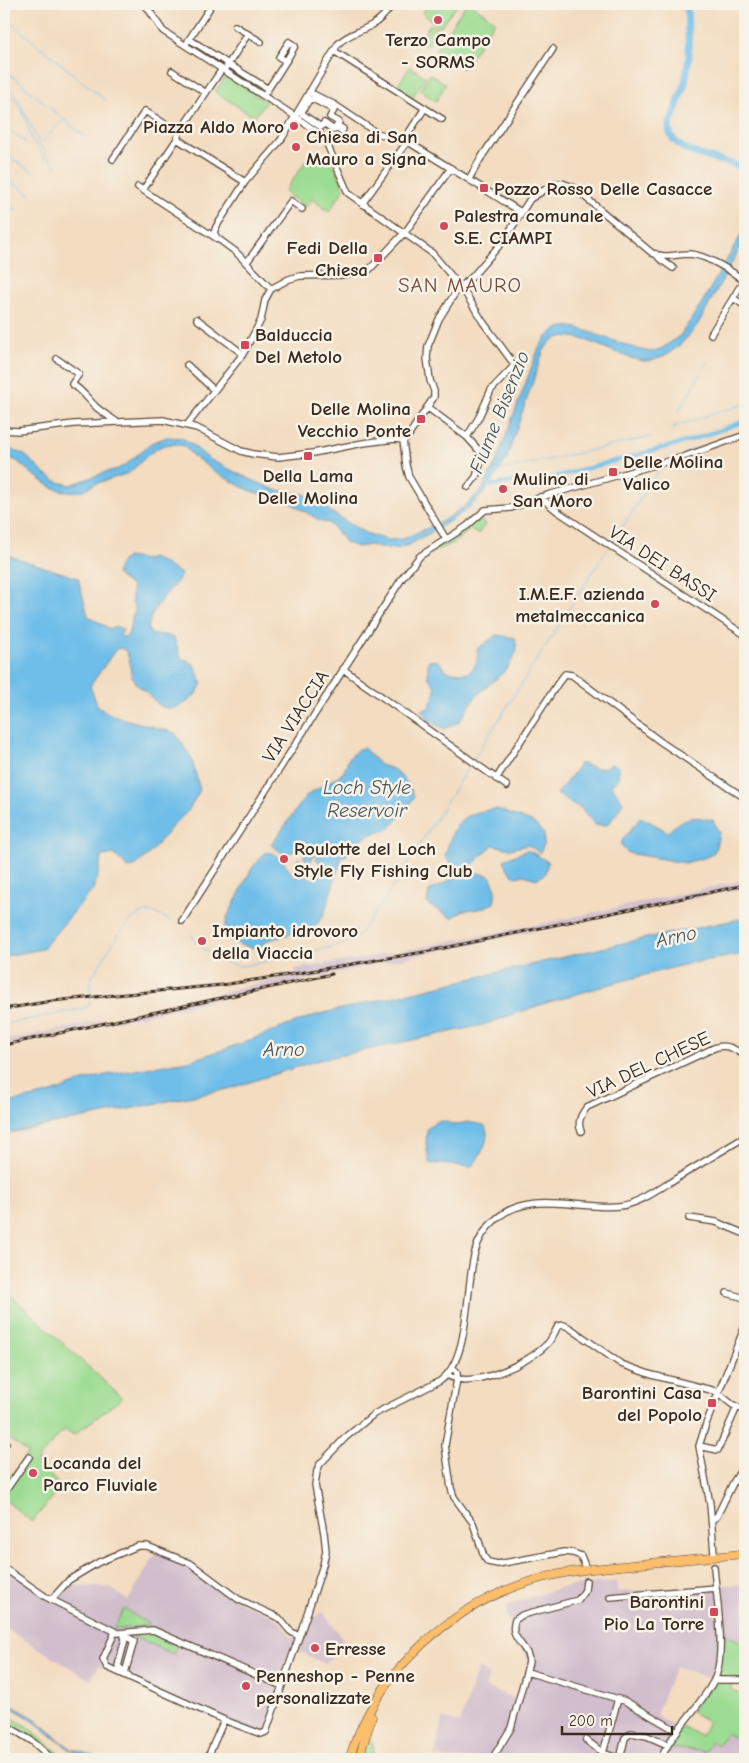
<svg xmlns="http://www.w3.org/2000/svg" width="749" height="1763" viewBox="0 0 749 1763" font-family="'Comic Neue',sans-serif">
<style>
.industrial{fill:#d1bdcc}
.green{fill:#9cdc92;stroke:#6c8358}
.water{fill:#6ebee9;stroke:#547484}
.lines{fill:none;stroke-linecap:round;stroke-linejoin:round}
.stream{stroke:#6ebee9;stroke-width:1}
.canal{stroke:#6ebee9;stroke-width:4}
.river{stroke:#6ebee9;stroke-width:7}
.minor-casing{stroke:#574536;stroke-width:8}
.highway-casing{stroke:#574536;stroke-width:9}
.minor{stroke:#fff;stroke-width:5.5}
.highway{stroke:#fabe6d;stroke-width:8}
.rail-casing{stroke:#3b2a1e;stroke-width:3}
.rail{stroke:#f7f3e8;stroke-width:1;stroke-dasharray:4;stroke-linecap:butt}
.poi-dot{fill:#d1495b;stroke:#f7f3e8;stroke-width:2}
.labels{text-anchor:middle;stroke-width:5;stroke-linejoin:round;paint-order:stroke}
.poi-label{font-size:19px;font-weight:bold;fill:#3b2a1e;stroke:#f7f3e8;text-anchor:start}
.street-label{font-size:19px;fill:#3b2a1e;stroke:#f7f3e8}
.water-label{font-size:20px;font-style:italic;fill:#4a565b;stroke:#f7f3e8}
.quarter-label{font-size:21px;letter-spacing:1px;fill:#764d40;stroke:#f7f3e8}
</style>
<rect width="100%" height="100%" fill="#f7f3e8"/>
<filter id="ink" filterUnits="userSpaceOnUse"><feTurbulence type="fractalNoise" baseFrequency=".02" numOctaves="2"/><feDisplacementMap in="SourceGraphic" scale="10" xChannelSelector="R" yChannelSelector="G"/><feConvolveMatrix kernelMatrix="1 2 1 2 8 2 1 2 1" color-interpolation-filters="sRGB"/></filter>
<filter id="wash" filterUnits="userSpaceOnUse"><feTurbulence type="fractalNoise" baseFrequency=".0096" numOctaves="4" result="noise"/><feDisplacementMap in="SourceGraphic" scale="20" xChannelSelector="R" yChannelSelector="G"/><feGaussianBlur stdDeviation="1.12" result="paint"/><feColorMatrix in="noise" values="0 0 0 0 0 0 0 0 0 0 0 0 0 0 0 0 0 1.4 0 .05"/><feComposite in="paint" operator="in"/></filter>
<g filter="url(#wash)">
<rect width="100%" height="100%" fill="#f3dcc0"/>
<path class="industrial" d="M745,880V888L423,954L4,1046V1041L157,1009L296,974L295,969L364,958L555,921Z
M156,1552L189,1565L240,1602L278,1619L293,1639L322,1611L345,1642L325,1664L297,1650L265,1736L226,1724L99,1666L90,1680L4,1627V1565L56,1598L70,1585L111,1588L128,1601Z
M617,1581V1592L745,1584V1643L719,1633L720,1648L714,1680L675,1666L656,1715L679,1728L667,1748L705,1751L711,1741L719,1745L726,1733L745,1743V1759H449L435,1756L442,1718L460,1723L478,1668L489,1674L486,1687L518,1701L529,1662L506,1615L508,1605L562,1587Z"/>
<path class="green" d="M429,4H458L440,27L422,13Z
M466,4H471L495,21L463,69L435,50Z
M430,24L438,29L427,46L419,41Z
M410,67L426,77L412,98L397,86Z
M430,74L446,84L436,101L420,91Z
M227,75L266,102L254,117L215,92Z
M313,151L335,166L344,189L329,212L312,199L306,207L284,192Z
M479,519L484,523L485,525L478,534L470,530L452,544L427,554L414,568L422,556Z
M4,1289L122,1398L74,1435L66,1430L62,1432L39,1458L38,1463L61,1487L32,1522L4,1499V1486L28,1453L9,1439L4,1442Z
M124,1609L150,1625L118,1629L114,1628Z
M148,1631L177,1645L173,1654L125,1633Z
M719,1633L745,1643V1680H731V1688L736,1693L745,1694V1743L726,1733L718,1745L711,1741L705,1751L667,1748L681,1726L701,1736L708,1721L691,1712L717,1672Z
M4,1714L25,1725L66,1759H58L22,1731L4,1722Z
M365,1738L373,1743V1756H377L382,1759H356Z"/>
<path class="water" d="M745,228V239C735,257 725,275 715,293C703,316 692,339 669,353C663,357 655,360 648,361C621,362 576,325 553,340C548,343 546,348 543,352L506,460L485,492L468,509L442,526L407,546L395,549L380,548L369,545L358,547L346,543L329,523L322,522L289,502L272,499L242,487L215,472L192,455L184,446L174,444L163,445L150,453L129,473L95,484L82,491L68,492L53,488L31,473L17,461L4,455V447L24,454L45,474L58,482L71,485L106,472L118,469L128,463L151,443L167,437L182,438L190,443L209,459L241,475L275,490L304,494L318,500L331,512L365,533L388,540L403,539L441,522L465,506L483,488L497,460L538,350C556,318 572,325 600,336C614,341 627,345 641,350L651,352L661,349L680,336L703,301Z
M4,554L78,578L88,616L110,629C115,627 118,626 123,630L120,636L126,638C132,629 129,618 136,610L132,603V587L116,574L120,564L126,557L147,560L151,558L161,562L181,574C178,582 174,585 169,591C158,603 150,613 148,629L152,635H165L174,638L181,658L193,663L202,683C198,693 192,700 182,705C163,713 159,705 146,692C141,688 136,685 133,679C129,671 131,660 126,652C124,648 120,648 116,649L90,686L98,707L114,716L175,733L191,757L200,790L188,811L171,828L150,853L134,867L128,868L114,854L102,856L97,879L92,891L42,949L5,956H4Z
M497,635L515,638L517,651L506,670L476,696L459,722L444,729L429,720L421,710L429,708L435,694V686L428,677V661H438L448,672L467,673C476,667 479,660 477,649Z
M364,748L380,765L393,769L408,783L414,796C412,803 394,825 388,829C382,833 374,832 369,835C358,841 353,852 342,857L323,917L313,928L268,940L260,947L255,948L241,945L230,940L226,934L225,927L227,918L252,868L265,853C279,850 287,868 295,877L299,874L296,869L295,862L300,858V864L303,866L306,863L308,866L304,870L312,880L316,878L313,873L314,871L317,870L321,873V864L316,859L318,856L316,854L313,856L309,865L303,856L308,852L306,848L284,854L271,845L306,796L343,773L349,758L358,749Z
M581,763C594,768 599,771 612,764L619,767L618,780L611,785L623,802L615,816L607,825H595L581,808L567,801L557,794Z
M497,809L534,823L544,834V844L540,853L528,845L510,849L493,845L472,865L456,869L445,857C454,821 460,813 497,809Z
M641,817L668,832C685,815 691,816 713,820L719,833L715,851L707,857L685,863L628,853L621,846L623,839Z
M527,850L537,855L548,862L545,874L536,879L524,875L516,877L508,870L504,860Z
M475,872L490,876L496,889L494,903L480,909L464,910L452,918L427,904L429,891L456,877Z
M745,918V954L691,963L618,982L546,1003L483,1025L319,1060L228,1089L4,1134V1104L52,1093L80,1082L106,1075L188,1061L223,1050L316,1015L632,941Z
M443,1121L455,1125L467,1122L484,1125C493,1138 479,1156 472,1167L429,1163L426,1143L427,1129L436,1122Z
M4,1701L36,1719L57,1738L72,1749L104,1759C76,1759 60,1742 40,1726C29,1717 17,1710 4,1704Z"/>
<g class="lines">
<path class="stream" d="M4,17L105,100
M4,69L84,136
M4,84C22,100 26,116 36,137C40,147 49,157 56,166
M4,91L16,102L24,115L32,140L46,160
M4,127L26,142
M41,143L64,120
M4,153L33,172
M4,177L32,195
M4,202L19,212
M4,221L8,224
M679,411L707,362
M672,427L745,404
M674,430L676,423
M686,452L745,432
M498,471L651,437
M612,543L658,472
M473,760L608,548
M192,935L196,943
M202,948C215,956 227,966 243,966L332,947L350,941L360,934L393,887L471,763
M4,1024L77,1010L89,1006C92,997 88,987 92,978C103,961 126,912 148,912C156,912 163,917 170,921"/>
<path class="canal" d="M487,486L511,482L521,486L689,441L745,421"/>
<path class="river" d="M687,4L689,56L685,83L669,127C669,155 724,159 745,168"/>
</g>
</g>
<g filter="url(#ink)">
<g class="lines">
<g class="minor-casing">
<path id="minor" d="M145,4L163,31L293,115L324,137L348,193L432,253L464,291L483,322L514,364L512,368L491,390L479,417L467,437
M235,26L261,42
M189,39L268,89
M188,41L209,9
M334,51L442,119
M227,66L248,34
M222,69L179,133L177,139L245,182
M172,71L206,93
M266,92C276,77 286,62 295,46L289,42L279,57L286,61
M309,92L335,105L377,133L410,143L521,212
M313,99L334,110L330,117L339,122L337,125L343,129L342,131L336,127L334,130L324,123L321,127L301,113L309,100Z
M404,140L425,108
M113,159L145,111L179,133
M469,179L481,158L553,49
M138,187L216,238
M143,190L177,139
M362,204L407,142
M656,254L660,259L673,268
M247,262L291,201L302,209
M739,288L733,298L745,306
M271,289L236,252L217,238L214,233L216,227L245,182L281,140L338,44C346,35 359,32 370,26C380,21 386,13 393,4
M197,319L243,354
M711,334L733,298
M57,359L79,374L72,384C82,390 88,399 96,407C103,413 110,417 117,422
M187,365L214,390
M427,407L467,437L483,455L476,477L468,487
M187,425L243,354L261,320L265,300L271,289L289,279L300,276L342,275L369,270L406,231L451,168
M4,430L18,431L74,424L163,420L197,428L241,451L253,454L278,457L313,453L363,443L395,439L403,440
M403,440L407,438L434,397V391L430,380L427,358L428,346L439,319L457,290L472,277L504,240L530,199L554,184L562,183L573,187L652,253C665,259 676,254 690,254C706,255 734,272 745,282
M403,440L406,465L409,477L446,539
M540,497L557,511L745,635
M343,669L507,786
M496,779L558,683L565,674L572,675L661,742L745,798
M182,921L379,614L403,577L420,556L467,526L485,510L511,508L548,495L683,457L745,435
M581,1131C577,1122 581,1115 587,1107L714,1048C726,1043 735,1049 745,1056
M689,1218L716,1222L745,1234
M727,1293L745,1298
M452,1367L457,1372V1379L445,1445L451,1488L454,1497L473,1523L484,1557L488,1562L498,1564L564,1552L573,1553L581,1556L585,1566
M447,1375C472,1390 527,1364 546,1345C552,1340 554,1333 558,1326L564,1325L570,1328L621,1364L652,1375L715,1391L733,1405L745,1410
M4,1445L6,1443
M699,1446L718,1450L737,1407
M4,1493L29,1457
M712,1520L717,1516L733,1483L745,1464
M714,1553L710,1504L699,1446L706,1424L745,1326
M4,1568L46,1597L118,1633L153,1630L282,1686
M610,1597L716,1588
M51,1600L69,1580L99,1562L138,1546H147L190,1563L238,1599L279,1618L290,1631L298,1636
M115,1632L103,1659L107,1667L224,1720
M124,1635L125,1639L118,1666L125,1673
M125,1636L134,1641L125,1673L129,1676
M527,1672L625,1701L677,1731
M714,1680H745
M618,1699L603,1753L620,1759
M4,1724L32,1741L52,1759
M586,1740L603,1753
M207,1759L224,1720L261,1734L266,1732L308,1611L323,1565L326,1551L324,1533L315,1485L317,1471L320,1464L345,1438L374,1414L440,1381C471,1359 465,1287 475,1252C478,1240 486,1228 495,1220C528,1189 579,1210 619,1206C640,1204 659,1189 677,1178C700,1164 722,1151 745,1137
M492,1759L511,1728L529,1662C529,1645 508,1640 515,1620L522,1615L578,1600L585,1590L586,1581
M620,1759L625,1738L631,1733L647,1736L668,1745
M661,1759C673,1729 700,1708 714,1680C727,1655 716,1596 714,1567"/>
</g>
<g class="highway-casing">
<path id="highway" d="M349,1759C377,1670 453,1602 542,1578C572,1570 602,1568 632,1565C670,1561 708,1557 745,1554
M361,1759V1751L372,1717"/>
</g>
<use href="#minor" class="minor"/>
<use href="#highway" class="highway"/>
<g class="rail-casing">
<path id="rail" d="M4,1009L52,1001L222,985L287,975L430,951L745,885
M4,1045L332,974"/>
</g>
<use href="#rail" class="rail"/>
</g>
</g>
<g class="poi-dot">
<circle cx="438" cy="20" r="5"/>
<circle cx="294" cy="126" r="5"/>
<circle cx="296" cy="147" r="5"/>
<rect x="479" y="183" width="10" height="10" rx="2.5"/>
<circle cx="444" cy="226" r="5"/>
<rect x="373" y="253" width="10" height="10" rx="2.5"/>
<rect x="240" y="340" width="10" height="10" rx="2.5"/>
<rect x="416" y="414" width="10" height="10" rx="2.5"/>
<rect x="303" y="451" width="10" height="10" rx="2.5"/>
<rect x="608" y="467" width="10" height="10" rx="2.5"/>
<circle cx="503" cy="489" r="5"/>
<circle cx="655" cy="604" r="5"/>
<circle cx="284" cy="859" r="5"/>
<circle cx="202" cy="941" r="5"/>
<rect x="707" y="1398" width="10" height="10" rx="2.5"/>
<circle cx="33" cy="1473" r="5"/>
<rect x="709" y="1607" width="10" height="10" rx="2.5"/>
<circle cx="315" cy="1648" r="5"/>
<circle cx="246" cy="1686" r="5"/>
</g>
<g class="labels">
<g class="poi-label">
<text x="438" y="46" text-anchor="middle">Terzo Campo<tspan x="438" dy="22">- SORMS</tspan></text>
<text x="284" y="133" text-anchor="end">Piazza Aldo Moro</text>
<text x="306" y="143">Chiesa di San<tspan x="306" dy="22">Mauro a Signa</tspan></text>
<text x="494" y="195">Pozzo Rosso Delle Casacce</text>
<text x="454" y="222">Palestra comunale<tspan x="454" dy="22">S.E. CIAMPI</tspan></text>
<text x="368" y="254" text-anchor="end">Fedi Della<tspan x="368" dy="22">Chiesa</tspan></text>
<text x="255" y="341">Balduccia<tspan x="255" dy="22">Del Metolo</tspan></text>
<text x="411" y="415" text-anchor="end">Delle Molina<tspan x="411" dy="22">Vecchio Ponte</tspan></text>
<text x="623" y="468">Delle Molina<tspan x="623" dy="22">Valico</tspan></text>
<text x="308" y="482" text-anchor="middle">Della Lama<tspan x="308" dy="22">Delle Molina</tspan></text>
<text x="513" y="485">Mulino di<tspan x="513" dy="22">San Moro</tspan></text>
<text x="645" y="600" text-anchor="end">I.M.E.F. azienda<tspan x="645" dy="22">metalmeccanica</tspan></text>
<text x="294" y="855">Roulotte del Loch<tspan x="294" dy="22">Style Fly Fishing Club</tspan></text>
<text x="212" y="937">Impianto idrovoro<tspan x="212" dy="22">della Viaccia</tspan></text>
<text x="702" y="1399" text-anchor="end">Barontini Casa<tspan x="702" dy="22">del Popolo</tspan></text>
<text x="43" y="1469">Locanda del<tspan x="43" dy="22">Parco Fluviale</tspan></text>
<text x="704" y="1608" text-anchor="end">Barontini<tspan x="704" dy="22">Pio La Torre</tspan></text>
<text x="325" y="1655">Erresse</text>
<text x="256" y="1682">Penneshop - Penne<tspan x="256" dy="22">personalizzate</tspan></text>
</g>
<g class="street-label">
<text transform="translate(663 563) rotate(33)" y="7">VIA DEI BASSI</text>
<text transform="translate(295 716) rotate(-57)" y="7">VIA VIACCIA</text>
<text transform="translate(648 1064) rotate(-25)" y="7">VIA DEL CHESE</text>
</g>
<g class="water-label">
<text transform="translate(499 412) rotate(-68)" y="7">Fiume Bisenzio</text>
<text x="367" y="794">Loch Style<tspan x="367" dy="23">Reservoir</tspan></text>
<text transform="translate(676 936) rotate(-12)" y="7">Arno</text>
<text x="284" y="1056">Arno</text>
</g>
<g class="quarter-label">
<text x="460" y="292">SAN MAURO</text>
</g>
</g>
<rect width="749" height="1763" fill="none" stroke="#f7f3e8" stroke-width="20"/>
<path d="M562 1726v8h110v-8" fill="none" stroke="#3b2a1e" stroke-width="2.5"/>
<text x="569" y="1726" font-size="15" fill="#3b2a1e" stroke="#f7f3e8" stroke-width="4" paint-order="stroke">200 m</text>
</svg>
